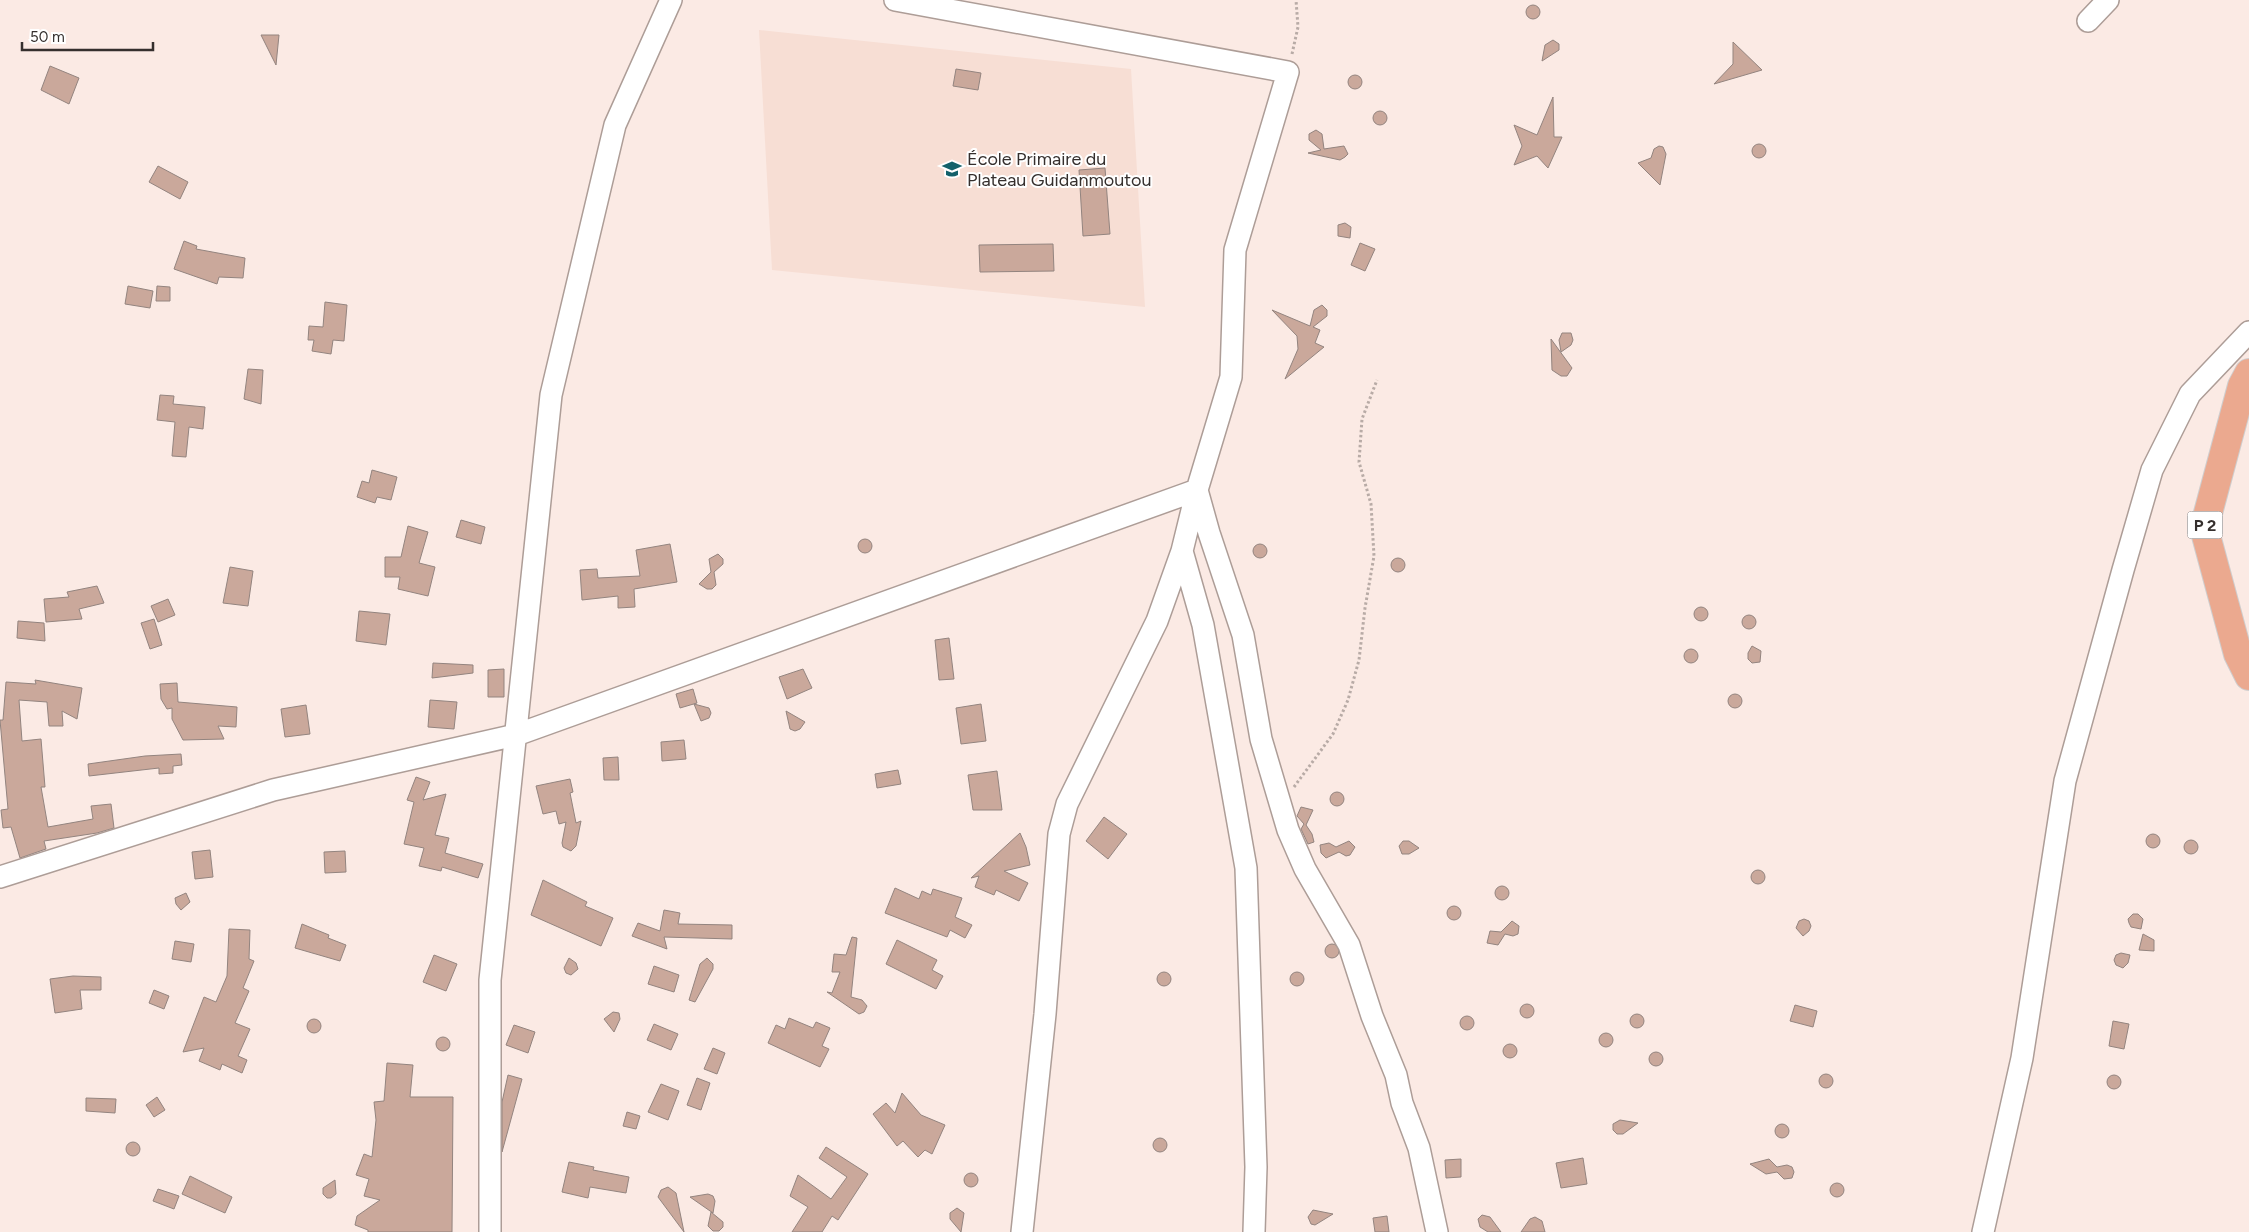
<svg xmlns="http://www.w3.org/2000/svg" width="2249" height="1232" viewBox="0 0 2249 1232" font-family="Figtree,sans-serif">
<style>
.built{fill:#f7ded4}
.building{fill:#caa89b;stroke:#93847f}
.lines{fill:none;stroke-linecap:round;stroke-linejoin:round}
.minor-casing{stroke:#ad9d97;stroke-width:24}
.major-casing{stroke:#cfcdcd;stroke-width:30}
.path{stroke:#b8aba6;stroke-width:3;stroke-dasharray:2.5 2.5;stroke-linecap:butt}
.minor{stroke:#fff;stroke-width:21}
.major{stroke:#eba98f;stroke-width:28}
.labels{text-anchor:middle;stroke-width:4;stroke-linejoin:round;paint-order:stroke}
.shield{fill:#fff;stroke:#726d6c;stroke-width:1}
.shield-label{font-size:16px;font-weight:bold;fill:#352f2d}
.poi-label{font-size:18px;fill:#352f2d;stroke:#fff;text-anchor:start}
</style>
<rect width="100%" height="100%" fill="#fbeae4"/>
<path class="built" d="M759,30L1131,69L1145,307L772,270Z"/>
<path class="building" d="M1526 12a7 7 0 1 1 14 0a7 7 0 1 1-14 0Z
M261,35H279L276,65Z
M1553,40L1559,44V50L1542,61L1545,45Z
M1733,42L1762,70L1714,84L1733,64Z
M50,66L79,78L69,104L41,90Z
M956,69L981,73L978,90L953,86Z
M1348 82a7 7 0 1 1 14 0a7 7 0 1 1-14 0Z
M1553,97L1554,137H1562L1548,168L1537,156L1514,165L1522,146L1514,125L1537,135Z
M1373 118a7 7 0 1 1 14 0a7 7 0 1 1-14 0Z
M1316,130L1322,134L1324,149L1344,146L1348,154L1345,157L1340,160L1308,153L1321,150L1309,140V134Z
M1752 151a7 7 0 1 1 14 0a7 7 0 1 1-14 0Z
M1659,146L1663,147L1666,154L1660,185L1638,163L1651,158L1654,149Z
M158,166L188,182L180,199L149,182Z
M1105,168L1110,234L1083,236L1079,170Z
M1345,223L1351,227L1350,238L1338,236V225Z
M184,241L197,246L196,249L245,258L243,278L219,277L217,284L174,269Z
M1360,243L1375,249L1365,271L1351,265Z
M1053,244L1054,271L980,272L979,245Z
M128,286L153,291L150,308L125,304Z
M157,286L170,287V301H156Z
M325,302L347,305L344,341L333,340L331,354L312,351L314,340H308L309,326L323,327Z
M1322,305L1327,310V316L1313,327L1320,330L1315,343L1324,347L1285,379L1298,349L1297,336L1272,310L1310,326L1314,310Z
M1562,333H1571L1573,340L1571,345L1561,352L1559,340Z
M1551,339L1572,368L1567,376H1561L1552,370Z
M248,369L263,370L261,404L244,399Z
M160,395L174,396L173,404L205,407L203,429L189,427L186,457L172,456L175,422L157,420Z
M372,470L397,477L391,500L377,497L375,503L357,497L362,481L369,483Z
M461,520L485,527L481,544L456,537Z
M408,526L428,532L419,563L435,567L428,596L398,589L400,577H385V557H401Z
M858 546a7 7 0 1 1 14 0a7 7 0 1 1-14 0Z
M1253 551a7 7 0 1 1 14 0a7 7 0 1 1-14 0Z
M670,544L677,582L634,589L635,607L618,608V596L582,600L580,570L597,569L598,578L640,576L636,550Z
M718,554L723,559V564L714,572L716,585L712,589H707L699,584L711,572L709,559Z
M1391 565a7 7 0 1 1 14 0a7 7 0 1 1-14 0Z
M230,567L253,571L248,606L223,603Z
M97,586L104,603L79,609L82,619L46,622L44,599L69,597L67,592Z
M168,599L175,615L158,622L151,606Z
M1694 614a7 7 0 1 1 14 0a7 7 0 1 1-14 0Z
M359,611L390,614L386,645L356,641Z
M1742 622a7 7 0 1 1 14 0a7 7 0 1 1-14 0Z
M154,619L162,645L150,649L141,623Z
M18,621L44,623L45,641L17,638Z
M949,638L954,679L939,680L935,640Z
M1752,646L1761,651L1760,662L1752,663L1748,659V653Z
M1684 656a7 7 0 1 1 14 0a7 7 0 1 1-14 0Z
M433,663L473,665V673L432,678Z
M504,669V697H488V670Z
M803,669L812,688L787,699L779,677Z
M35,680L82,688L77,719L62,711L63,726H49L47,702L19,700L22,741L41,739L45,787H41L48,827L93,819L91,806L111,804L114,828L97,833L44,841L46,849L20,858L11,827L3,828L1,810L8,809L0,720H3L6,682L36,684Z
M177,683L178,702L237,707L236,727L218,726L224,739L183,740L172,719V708L167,709L161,699L160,684Z
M693,689L697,703L680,708L676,694Z
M1728 701a7 7 0 1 1 14 0a7 7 0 1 1-14 0Z
M430,700L457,702L454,729L428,727Z
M694,704L709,708L711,713L709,718L701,721Z
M981,704L986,741L961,744L956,708Z
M306,705L310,734L285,737L281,709Z
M786,711L805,722L800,729L795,731L790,729Z
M684,740L686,759L662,761L661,742Z
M181,754L182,765L173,766V773L159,774V768L89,776L88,764L145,756Z
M618,757L619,780H604L603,758Z
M898,770L901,784L877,788L875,774Z
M997,771L1002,810H973L968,775Z
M416,777L430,782L423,800L446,794L435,835L449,838L445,853L483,864L478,878L442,867L441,871L419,866L424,848L404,844L414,802L407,800Z
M570,779L573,792L570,793L576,823L581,821L576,846L571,851L563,847L562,843L566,822L559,824L556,811L543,814L536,786Z
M1330 799a7 7 0 1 1 14 0a7 7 0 1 1-14 0Z
M1301,807L1313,810L1306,825L1312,834L1314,842L1308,844L1301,829L1304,824L1297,816Z
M1104,817L1127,834L1108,859L1086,841Z
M1020,833L1026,847L1030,865L1004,871L1028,883L1019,901L996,890L994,895L975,887L979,876L971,878Z
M2146 841a7 7 0 1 1 14 0a7 7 0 1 1-14 0Z
M2184 847a7 7 0 1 1 14 0a7 7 0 1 1-14 0Z
M1349,841L1355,847L1350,855L1346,856L1339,852L1326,858L1321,853L1320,845L1329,843L1336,847Z
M1403,841H1409L1419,848L1409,854H1402L1399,846Z
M210,850L213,877L195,879L192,852Z
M345,851L346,872L325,873L324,852Z
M1751 877a7 7 0 1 1 14 0a7 7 0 1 1-14 0Z
M543,880L587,902L585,906L613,918L601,946L531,915Z
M1495 893a7 7 0 1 1 14 0a7 7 0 1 1-14 0Z
M895,888L919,899L922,891L931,895L933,889L962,898L955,917L972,925L965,938L950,930L947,937L885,913Z
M186,893L190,902L181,910L176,904L175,898Z
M1447 913a7 7 0 1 1 14 0a7 7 0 1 1-14 0Z
M664,910L680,913L678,924L732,925V939L664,937L667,949L632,936L638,923L660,931Z
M2133,914H2138L2143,919L2141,929L2131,927L2129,923L2128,919Z
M1804,919L1809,921L1811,926L1809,931L1803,936L1796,928L1799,921Z
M1512,921L1519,926L1518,934L1513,936L1505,934L1498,945L1487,943L1490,931L1501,932Z
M302,924L329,935L328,938L346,945L340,961L295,948Z
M229,929L250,930L249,959L254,961L243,988L249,991L235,1023L250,1029L238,1056L247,1060L242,1073L222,1064L220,1070L199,1061L204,1048L183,1052L204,997L216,1002L227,976Z
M2143,934L2154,940V951L2139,950Z
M852,937L857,938L851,997L862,1000L867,1006L864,1012L859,1014L827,992L832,993L840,972H832L834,954L846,955Z
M897,940L937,960L932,970L943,976L936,989L886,964Z
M175,941L194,944L191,962L172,959Z
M1325 951a7 7 0 1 1 14 0a7 7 0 1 1-14 0Z
M2121,953L2130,955L2128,963L2123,968L2116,965L2114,960L2116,955Z
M434,955L457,964L446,991L423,982Z
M569,958L576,963L578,969L571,975L566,973L564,968Z
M707,958L713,964V969L695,1002L689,1000L700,964Z
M654,966L679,975L674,992L648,984Z
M1290 979a7 7 0 1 1 14 0a7 7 0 1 1-14 0Z
M1157 979a7 7 0 1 1 14 0a7 7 0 1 1-14 0Z
M73,976L101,977V990H80L82,1009L55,1013L50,979Z
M154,990L169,996L164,1009L149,1003Z
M1520 1011a7 7 0 1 1 14 0a7 7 0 1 1-14 0Z
M1795,1005L1817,1011L1813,1027L1790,1021Z
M613,1012L619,1013L620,1019L614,1032L604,1019Z
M1630 1021a7 7 0 1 1 14 0a7 7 0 1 1-14 0Z
M1460 1023a7 7 0 1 1 14 0a7 7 0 1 1-14 0Z
M789,1018L813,1028L816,1022L830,1028L822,1046L829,1049L820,1067L768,1043L776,1025L785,1029Z
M307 1026a7 7 0 1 1 14 0a7 7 0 1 1-14 0Z
M2113,1021L2129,1024L2124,1049L2109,1046Z
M654,1024L678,1034L671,1050L647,1040Z
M514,1025L535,1032L528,1053L506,1045Z
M1599 1040a7 7 0 1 1 14 0a7 7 0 1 1-14 0Z
M436 1044a7 7 0 1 1 14 0a7 7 0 1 1-14 0Z
M1503 1051a7 7 0 1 1 14 0a7 7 0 1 1-14 0Z
M713,1048L725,1053L717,1074L704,1069Z
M1649 1059a7 7 0 1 1 14 0a7 7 0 1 1-14 0Z
M387,1063L413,1065L410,1097H453L452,1232H368V1230L355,1225L357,1216L380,1200L364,1196L369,1179L356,1175L364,1154L372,1157L376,1120L374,1102L384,1101Z
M1819 1081a7 7 0 1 1 14 0a7 7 0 1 1-14 0Z
M2107 1082a7 7 0 1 1 14 0a7 7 0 1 1-14 0Z
M508,1075L522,1079L502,1152V1102Z
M697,1078L710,1083L701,1110L687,1105Z
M661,1084L679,1091L668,1120L648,1112Z
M902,1093L921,1115L945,1125L932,1154L925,1150L918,1157L903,1141L897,1146L873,1114L886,1103L895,1113Z
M157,1097L165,1110L154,1117L146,1105Z
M86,1098L116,1099L115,1113L86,1111Z
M627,1112L640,1116L636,1129L623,1126Z
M1620,1120L1638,1123L1623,1134H1617L1613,1130V1124Z
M1775 1131a7 7 0 1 1 14 0a7 7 0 1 1-14 0Z
M1153 1145a7 7 0 1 1 14 0a7 7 0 1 1-14 0Z
M126 1149a7 7 0 1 1 14 0a7 7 0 1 1-14 0Z
M826,1147L868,1174L838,1220L832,1216L822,1232H792L808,1207L790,1196L798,1175L831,1199L847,1177L819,1158Z
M1583,1158L1587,1184L1561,1188L1556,1163Z
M1461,1159V1177L1446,1178L1445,1160Z
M1769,1159L1777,1167L1787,1165L1792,1167L1794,1172L1792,1178L1784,1179L1777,1172L1766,1174L1750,1164Z
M569,1162L594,1167L593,1170L629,1177L626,1193L590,1187L588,1198L562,1192Z
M964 1180a7 7 0 1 1 14 0a7 7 0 1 1-14 0Z
M190,1176L232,1197L225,1213L182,1194Z
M335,1180L336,1194L331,1198H327L323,1194V1188Z
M1830 1190a7 7 0 1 1 14 0a7 7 0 1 1-14 0Z
M668,1187L676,1193L684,1232L658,1197L661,1190Z
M158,1189L179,1196L174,1209L153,1201Z
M708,1194L713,1196L715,1201L713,1213L690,1197Z
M957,1208L964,1213L961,1232L950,1219V1213Z
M1313,1210L1333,1214L1315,1225L1311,1224L1308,1217Z
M711,1212L723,1222V1227L719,1231H713L708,1226Z
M1482,1215L1490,1217L1501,1232H1488L1480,1227L1478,1219Z
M1387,1216L1389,1232H1375L1373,1218Z
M1535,1217L1542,1221L1545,1232H1521L1530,1219Z"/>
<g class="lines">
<g class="minor-casing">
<path id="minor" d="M895,0L1288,72L1235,250L1231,377L1197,490L1182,551L1157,621L1067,804L1059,834L1045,1014L1022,1232
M2088,21L2108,0
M1182,551L1203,625L1246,868L1256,1167L1254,1232
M0,877L273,790L516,735L1197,490L1209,533L1243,635L1261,739L1288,830L1305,869L1349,945L1372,1016L1396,1075L1402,1103L1419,1148L1437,1232
M490,1232V980L551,395L615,125L671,0
M1983,1232L2022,1058L2065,781L2123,570L2152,470L2190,394L2249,332"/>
</g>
<g class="major-casing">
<path id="major" d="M2249,373L2242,386L2204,528L2238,654L2249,676"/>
</g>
<path class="path" d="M1292,54L1298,27L1296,0
M1294,787L1333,734L1348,700L1359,660L1365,608L1374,556L1371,504L1359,462L1362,419L1377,380"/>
<use href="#minor" class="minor"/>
<use href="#major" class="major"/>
</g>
<defs>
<g id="school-bare" transform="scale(1.5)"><path d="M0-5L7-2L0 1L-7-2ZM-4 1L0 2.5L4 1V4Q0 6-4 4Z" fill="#13616b" stroke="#fff" stroke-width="2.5" paint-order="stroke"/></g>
</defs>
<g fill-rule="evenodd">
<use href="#school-bare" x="952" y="169"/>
</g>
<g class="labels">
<rect class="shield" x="2187.5" y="511.5" width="35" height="27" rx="4"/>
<g class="shield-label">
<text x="2205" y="531">P 2</text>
</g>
<g class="poi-label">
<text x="967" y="165">École Primaire du<tspan x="967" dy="21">Plateau Guidanmoutou</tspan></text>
</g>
</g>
<path d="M22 42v8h131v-8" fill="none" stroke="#352f2d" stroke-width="2.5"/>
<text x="30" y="42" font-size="15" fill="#352f2d" stroke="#ffffff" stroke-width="4" paint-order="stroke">50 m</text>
</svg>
